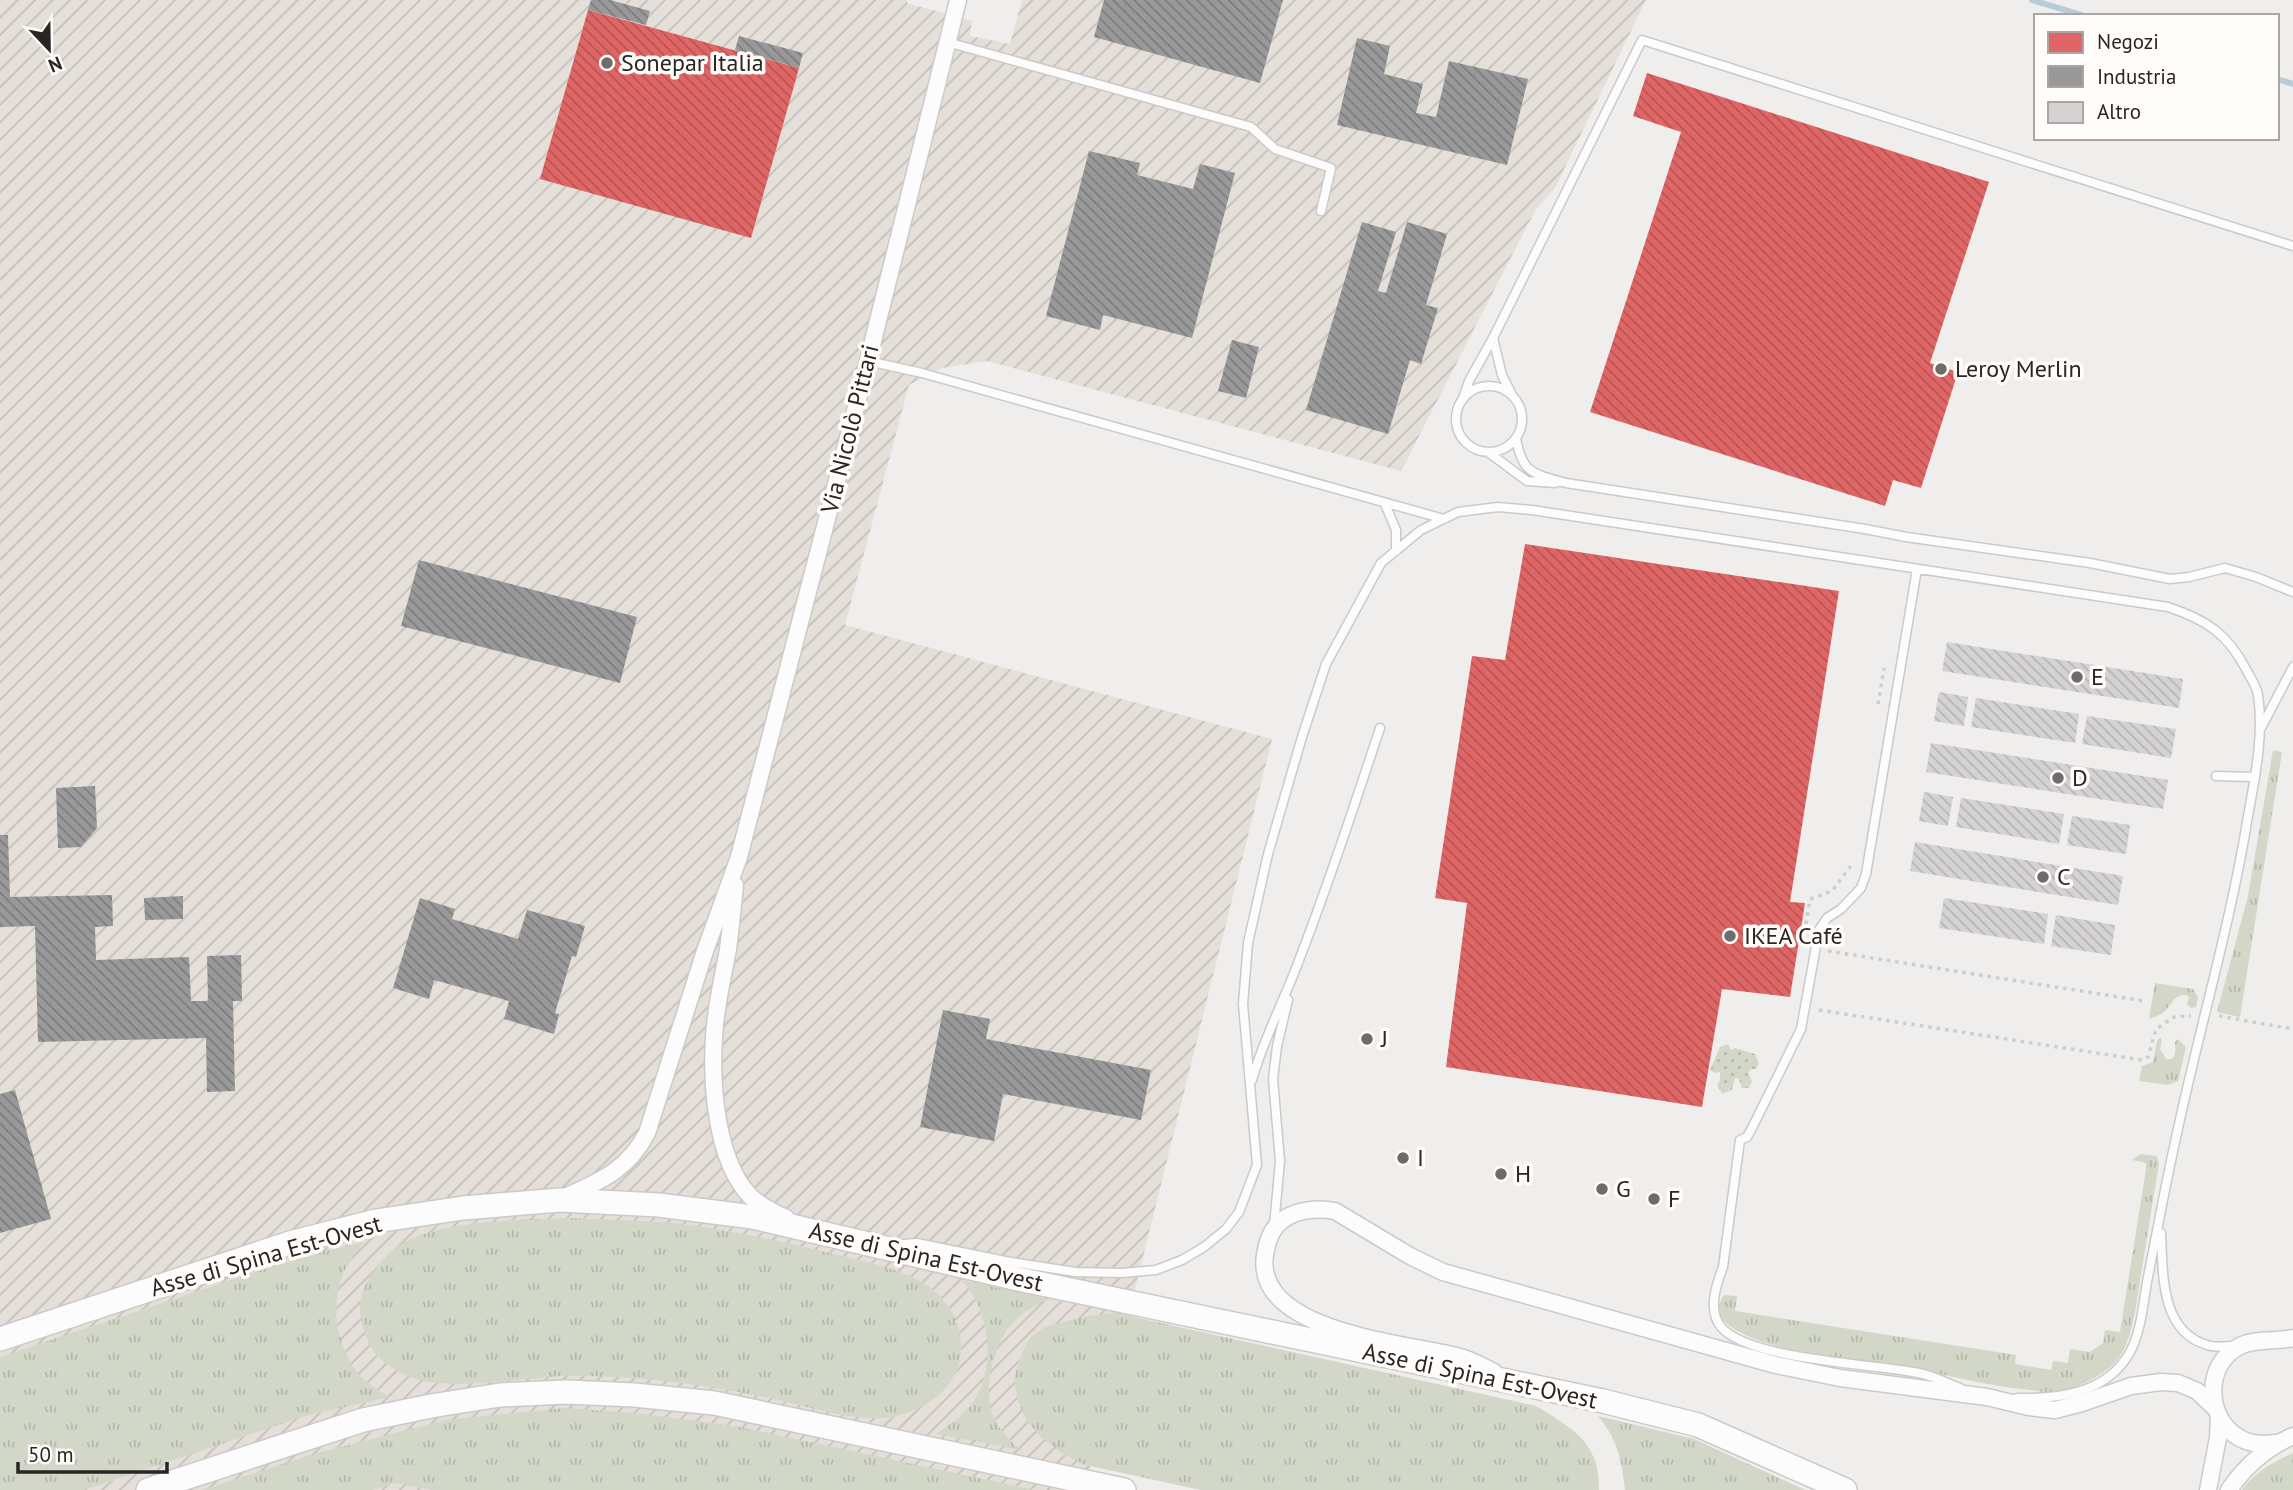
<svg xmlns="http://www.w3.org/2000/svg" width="2293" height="1490" viewBox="0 0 2293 1490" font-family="'PT Sans',sans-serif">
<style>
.industrial{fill:url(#industrial-furrows)}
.grass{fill:url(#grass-tufts)}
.park{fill:url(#park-dots)}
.shops{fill:url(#shops-back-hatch)}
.industry{fill:url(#industry-back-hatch)}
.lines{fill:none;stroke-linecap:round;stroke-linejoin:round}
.stream{stroke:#b7ccd8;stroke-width:6}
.building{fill:url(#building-back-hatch)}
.lane-casing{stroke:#cbcac8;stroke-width:11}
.street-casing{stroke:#cbcac8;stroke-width:19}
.secondary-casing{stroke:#cbcac8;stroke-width:26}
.path{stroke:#cdcdcd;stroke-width:3.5;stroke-dasharray:3.5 5;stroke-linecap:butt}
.lane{stroke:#fdfcfc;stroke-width:8}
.street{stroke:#fdfcfc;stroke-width:16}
.secondary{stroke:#fdfcfc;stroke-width:23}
.poi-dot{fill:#6e6c6b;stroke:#fffcf9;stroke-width:2.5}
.labels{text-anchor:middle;stroke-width:7;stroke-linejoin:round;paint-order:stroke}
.poi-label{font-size:24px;fill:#282625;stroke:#fffcf9;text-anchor:start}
.street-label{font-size:24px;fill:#282625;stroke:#fffcf9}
</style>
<defs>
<pattern id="industrial-furrows" width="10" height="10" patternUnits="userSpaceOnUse" patternTransform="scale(1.75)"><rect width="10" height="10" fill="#e5dfd9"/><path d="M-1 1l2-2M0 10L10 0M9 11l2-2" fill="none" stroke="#c4bfba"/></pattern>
<pattern id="grass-tufts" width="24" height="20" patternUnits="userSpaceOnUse" patternTransform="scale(1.75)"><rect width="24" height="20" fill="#d2d7c8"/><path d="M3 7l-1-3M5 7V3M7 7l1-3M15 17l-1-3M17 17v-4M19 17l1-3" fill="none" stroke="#b4b8ac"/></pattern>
<pattern id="park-dots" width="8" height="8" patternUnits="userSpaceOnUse" patternTransform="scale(1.75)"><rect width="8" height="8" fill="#d2d7c8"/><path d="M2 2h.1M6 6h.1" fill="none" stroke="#b4b8ac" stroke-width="1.8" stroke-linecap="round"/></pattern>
<pattern id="shops-back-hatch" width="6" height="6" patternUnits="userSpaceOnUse" patternTransform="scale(1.75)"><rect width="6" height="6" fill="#e06666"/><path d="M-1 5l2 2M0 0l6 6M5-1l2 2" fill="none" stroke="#b65454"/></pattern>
<pattern id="industry-back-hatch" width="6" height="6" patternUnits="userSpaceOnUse" patternTransform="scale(1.75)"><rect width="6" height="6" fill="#999"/><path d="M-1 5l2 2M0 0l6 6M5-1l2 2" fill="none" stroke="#7d7d7d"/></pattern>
<pattern id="building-back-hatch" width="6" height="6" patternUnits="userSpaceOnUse" patternTransform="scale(1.75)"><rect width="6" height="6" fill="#d4d2d2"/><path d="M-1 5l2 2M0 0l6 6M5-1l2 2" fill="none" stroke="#b6b4b4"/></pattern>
</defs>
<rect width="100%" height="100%" fill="#f0eeec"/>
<path class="industrial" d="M0,0H907V3L972,21L970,36L1010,44L1022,0H1646L1555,188L1536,209L1401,471L987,361L942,368L909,385L845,625L1272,739L1085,1490H0Z"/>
<path class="grass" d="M2273,750L2282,752L2240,1017L2217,1012L2248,896Z
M2155,983L2193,989L2198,997L2196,1007L2191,1008L2187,1004L2189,998L2187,995C2174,994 2173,1002 2165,1011C2161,1015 2155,1017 2149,1019Z
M2160,1037L2162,1040L2160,1049L2166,1059H2172C2177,1053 2175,1050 2175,1042L2178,1039L2186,1047L2178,1081L2168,1085L2139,1081L2142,1066L2153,1062L2157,1041Z
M2140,1154L2157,1156L2159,1164C2153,1200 2147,1237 2141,1274C2137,1298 2135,1324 2125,1347C2122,1355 2116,1362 2109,1368C2095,1379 2075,1389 2057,1392C2049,1394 2039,1391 2030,1390C1993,1387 1958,1377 1921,1371C1895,1366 1683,1349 1724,1295L1737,1296L1735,1311L2016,1355L2015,1364L2051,1370L2053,1361L2068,1363L2070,1349L2090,1352L2103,1343L2105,1330L2120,1332L2147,1163L2132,1160Z
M571,1218C608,1220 645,1220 682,1224C734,1231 786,1242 838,1255C866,1262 898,1268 923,1283C947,1297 963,1323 961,1351C959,1388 925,1411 891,1417C855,1423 805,1405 769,1398C724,1389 677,1381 632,1378C609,1377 585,1375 563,1376C520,1378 443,1393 405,1375C377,1361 367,1348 361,1318C358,1301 363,1286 373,1273C381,1262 389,1251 402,1244C440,1220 526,1219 571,1218Z
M364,1242C357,1252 347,1263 343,1274C329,1308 338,1357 366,1381C373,1387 382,1392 389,1397L305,1416L84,1490H0V1357L252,1273L329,1250Z
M961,1280L1048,1299C1037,1305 1025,1310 1016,1319C994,1340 982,1387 993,1416C998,1429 1010,1440 1020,1450L936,1434C950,1424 963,1416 973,1402C997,1367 990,1309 961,1280Z
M1116,1313L1536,1406C1572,1428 1600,1442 1599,1490H1201L1085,1465L1060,1452L1041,1437L1027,1421L1018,1402L1014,1380L1019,1360L1029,1339L1044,1327L1087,1316Z
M565,1408L635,1413L735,1426L1034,1490H433L396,1483L373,1490H202L310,1455L445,1420Z
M1598,1416L1694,1439L1805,1490H1625C1622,1461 1617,1438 1598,1416Z
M2293,1453V1490H2242C2255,1472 2273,1462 2293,1453Z"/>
<path class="park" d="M1728,1044L1731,1050L1735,1048L1755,1054L1759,1064L1756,1069H1751L1748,1073L1752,1081L1749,1088H1742L1739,1079L1735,1078L1732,1090L1722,1094L1717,1084L1720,1081V1072L1715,1073L1710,1070L1720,1047Z"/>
<path class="shops" d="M588,10L799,68L751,238L540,179Z
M1647,73L1989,182L1930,363L1958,372L1921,488L1893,480L1885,506L1590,412L1681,132L1633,116Z
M1525,544L1839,591L1790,902L1805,903L1790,997L1722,989L1702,1107L1446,1067L1467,903L1435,898L1472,656L1505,660Z"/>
<path class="industry" d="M591,0H610L650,11L646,25L588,10Z
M1104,0H1283L1260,83L1094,37Z
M739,36L803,53L799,68L735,50Z
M1357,38L1390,46L1384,74L1423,84L1416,113L1436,117L1449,61L1528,79L1507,165L1337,125Z
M1089,151L1140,163L1137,175L1193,189L1200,164L1235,173L1192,338L1103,315L1100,330L1046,316Z
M1362,222L1396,232L1378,291L1386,293L1407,222L1447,234L1426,305L1438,308L1421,364L1410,360L1388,434L1306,410Z
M1232,340L1259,347L1246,398L1218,391Z
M419,560L637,617L620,683L401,626Z
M95,786L97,828L81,847L58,848L56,788Z
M0,835H8L10,897L112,895L113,926L95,927L96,960L189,957L191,1001H208L207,956L241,955L242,1001H233L235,1091L207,1092L206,1038L38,1042L35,926L0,927Z
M183,896V919L145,920L144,898Z
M420,898L455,909L452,919L518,939L527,910L585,926L576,957L572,956L555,1013L559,1014L554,1034L504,1019L509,1001L434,980L429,999L393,988Z
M943,1010L990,1019L986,1039L1151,1070L1141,1120L1003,1094L994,1141L920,1127Z
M15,1090L51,1219L0,1233V1094Z"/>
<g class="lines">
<path class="stream" d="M2032,0L2085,16
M2277,79L2293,84"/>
</g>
<path class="building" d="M1947,642L2183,679L2179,708L1942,671Z
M1939,692L1968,697L1964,726L1934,721Z
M1976,698L2079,714L2075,743L1971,727Z
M2087,716L2176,729L2171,758L2082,744Z
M1931,743L2168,780L2163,809L1926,772Z
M1924,792L1953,797L1948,826L1919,821Z
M1961,798L2064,814L2059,844L1956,827Z
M2072,816L2130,825L2126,854L2067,845Z
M1915,842L2123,876L2118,905L1910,871Z
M1944,898L2048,914L2044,944L1939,928Z
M2056,915L2115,925L2111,955L2051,946Z"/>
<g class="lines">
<g class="lane-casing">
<path id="lane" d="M947,42L1251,127L1275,149L1331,168L1321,211
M1493,338L1502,375L1511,393
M868,361L922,373L1444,519
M1456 419a33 33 0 1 1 66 0a33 33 0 1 1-66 0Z
M1462,401L1469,381L1493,338L1642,40L2293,246
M1516,438C1522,474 1534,474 1566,483L1865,529L1906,537L2090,563L2170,579L2189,577L2225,568L2256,577L2293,592
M1488,452L1527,481L1555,483
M1385,504L1396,530V551
M1917,569L1866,874L1861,888L1841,909L1827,918L1819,930L1801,1029L1751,1130L1747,1137L1740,1140L1723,1267C1716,1285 1707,1312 1722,1328C1751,1360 1875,1364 1919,1373C1933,1376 1947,1383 1960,1388
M2261,728L2293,667
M2216,776L2255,777
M1252,1080C1264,1037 1286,997 1301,955C1330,880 1355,804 1380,728
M1274,1226L1280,1161L1273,1079L1277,1046L1288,1000
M2161,1233C2163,1273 2160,1331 2207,1345C2215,1348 2226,1346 2234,1346
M904,1244L917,1243L1005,1261L1075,1272L1122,1273L1156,1270L1182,1260L1204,1247L1226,1229L1239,1212L1257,1165L1243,1004L1248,943L1268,854L1302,737L1326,664L1381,563L1421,530L1458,512L1498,507L1532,510L2168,607C2207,620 2228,634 2247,671C2251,679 2257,687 2258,695C2264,735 2255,777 2248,816C2230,928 2197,1036 2174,1147C2164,1192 2156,1237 2147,1282C2143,1305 2141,1333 2129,1354C2105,1394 2058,1399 2017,1398"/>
</g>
<g class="street-casing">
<path id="street" d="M735,885C733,906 731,927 728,949C723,978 715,1008 714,1038C711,1085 716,1160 750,1196C760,1205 774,1213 786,1218
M563,1198C600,1181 627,1171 647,1133L705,951L739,857L868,361L958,0
M1494,1372C1483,1367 1472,1360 1460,1357C1409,1343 1253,1333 1265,1255C1267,1241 1272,1227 1284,1219C1299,1209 1319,1208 1335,1211L1410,1256L1443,1272L1776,1365L1840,1378L1987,1397L2029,1407L2055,1410L2082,1403L2131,1386L2161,1382L2178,1383L2197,1391L2216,1409
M2278,1443C2267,1444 2257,1445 2246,1441C2206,1426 2201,1365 2240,1346C2257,1338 2275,1342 2293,1338
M2208,1490L2218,1438L2219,1417
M2229,1490C2245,1466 2266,1448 2293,1436"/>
</g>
<g class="secondary-casing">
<path id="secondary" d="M0,1339L290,1243L376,1221L463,1208L560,1200L659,1205L753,1217L1018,1279L1603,1401L1698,1425L1845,1490
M148,1490L363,1420L431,1406L500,1395L566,1392L634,1395L714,1403L1124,1490"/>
</g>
<path class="path" d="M1878,704L1884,668
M1806,924L1810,899L1832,891L1853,863
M1828,951L2144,1001
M1819,1010L2142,1060L2148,1057L2156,1029L2174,1017L2191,1016
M2219,1016L2293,1029"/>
<use href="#lane" class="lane"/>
<use href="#street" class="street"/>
<use href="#secondary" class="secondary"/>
</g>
<g class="poi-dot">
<circle cx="607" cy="63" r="7"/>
<circle cx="1941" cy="369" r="7"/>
<circle cx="2077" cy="677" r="7"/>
<circle cx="2058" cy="778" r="7"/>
<circle cx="2043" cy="877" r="7"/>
<circle cx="1730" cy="936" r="7"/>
<circle cx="1367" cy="1039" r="7"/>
<circle cx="1403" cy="1158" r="7"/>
<circle cx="1501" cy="1174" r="7"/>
<circle cx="1602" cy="1189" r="7"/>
<circle cx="1654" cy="1199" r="7"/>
</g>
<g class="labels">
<g class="poi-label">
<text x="621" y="71">Sonepar Italia</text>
<text x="1955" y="377">Leroy Merlin</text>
<text x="2091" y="685">E</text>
<text x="2072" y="786">D</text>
<text x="2057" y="885">C</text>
<text x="1744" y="944">IKEA Café</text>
<text x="1381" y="1047">J</text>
<text x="1417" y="1166">I</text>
<text x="1515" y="1182">H</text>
<text x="1616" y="1197">G</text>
<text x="1668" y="1207">F</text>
</g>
<g class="street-label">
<text transform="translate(850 429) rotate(-76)" y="8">Via Nicolò Pittari</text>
<text transform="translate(266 1256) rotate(-16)" y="8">Asse di Spina Est-Ovest</text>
<text transform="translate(926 1257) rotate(13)" y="8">Asse di Spina Est-Ovest</text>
<text transform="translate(1480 1376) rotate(12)" y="8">Asse di Spina Est-Ovest</text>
</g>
</g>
<rect x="2034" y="14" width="245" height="126" fill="#fffcf9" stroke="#a9a6a4" stroke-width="2"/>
<rect x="2048" y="32" width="35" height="21" fill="#e06666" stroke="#a9a6a4" stroke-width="2"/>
<text x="2097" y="49" font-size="21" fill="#282625">Negozi</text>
<rect x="2048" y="66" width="35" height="21" fill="#999999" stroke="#a9a6a4" stroke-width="2"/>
<text x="2097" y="84" font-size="21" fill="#282625">Industria</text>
<rect x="2048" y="102" width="35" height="21" fill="#d4d2d2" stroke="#a9a6a4" stroke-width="2"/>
<text x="2097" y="119" font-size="21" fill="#282625">Altro</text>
<g transform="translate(49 49) rotate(158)" stroke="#fffcf9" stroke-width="5" paint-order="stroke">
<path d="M0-5L12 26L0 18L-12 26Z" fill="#282625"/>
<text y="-10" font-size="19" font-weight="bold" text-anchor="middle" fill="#282625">N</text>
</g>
<path d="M18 1462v10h149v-10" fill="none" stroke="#282625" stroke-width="3.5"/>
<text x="28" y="1462" font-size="21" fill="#282625" stroke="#fffcf9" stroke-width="5" paint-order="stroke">50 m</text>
</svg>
